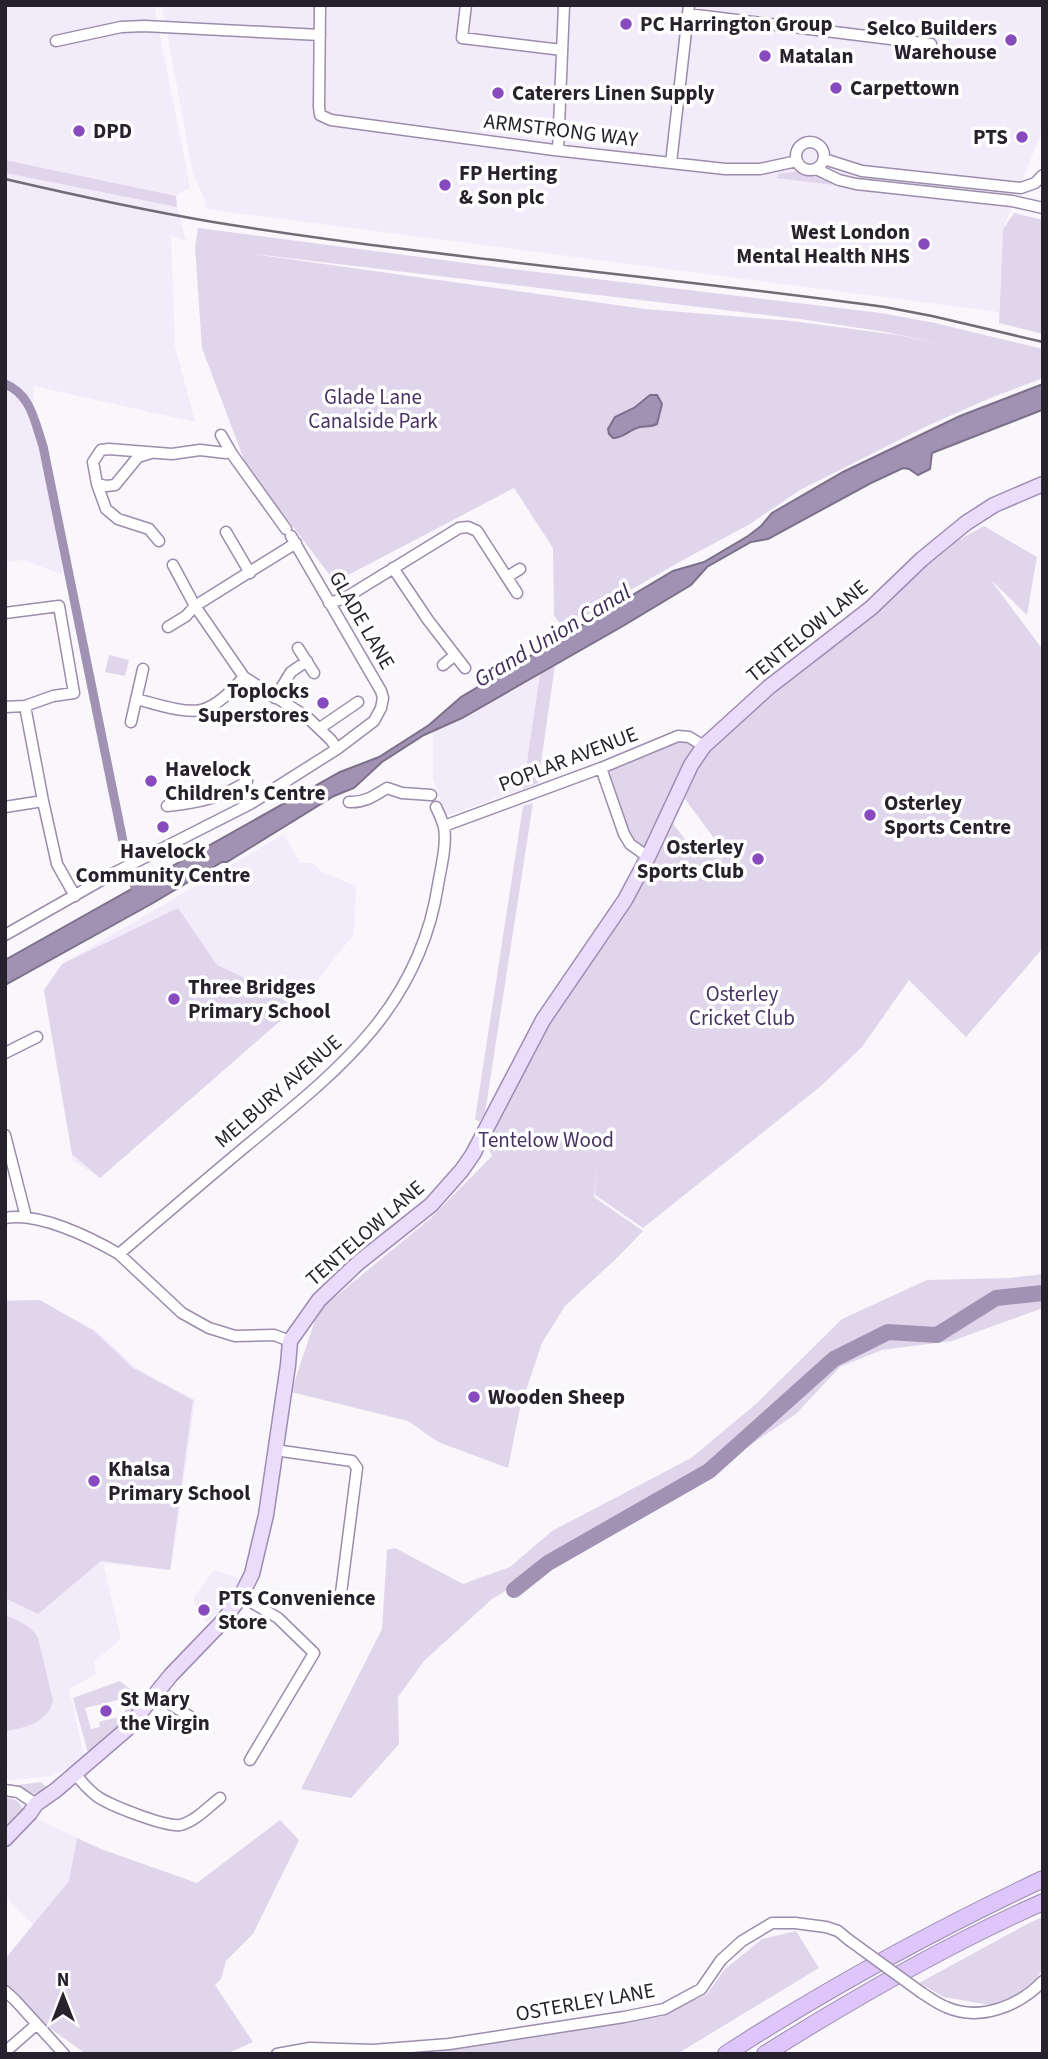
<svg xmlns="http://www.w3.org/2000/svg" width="1048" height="2059" viewBox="0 0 1048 2059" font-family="'Source Sans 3',sans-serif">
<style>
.built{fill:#f2ebfa}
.green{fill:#e0d6ec;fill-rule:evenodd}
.water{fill:#a192b3;stroke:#7c708a;stroke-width:2}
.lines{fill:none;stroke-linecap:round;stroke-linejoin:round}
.canal{stroke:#a192b3;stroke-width:9}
.river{stroke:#a192b3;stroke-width:16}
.minor-casing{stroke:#9b8dab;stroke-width:13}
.major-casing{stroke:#9e8cb2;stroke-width:17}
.highway-casing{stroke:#9e8cb2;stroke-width:18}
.minor{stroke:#fff;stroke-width:10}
.major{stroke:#ebdcfc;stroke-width:14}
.highway{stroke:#dec5fa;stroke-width:16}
.rail{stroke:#706c75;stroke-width:2.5}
.minor-bridge-casing{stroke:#9b8dab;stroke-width:13;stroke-linecap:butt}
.minor-bridge{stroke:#fff;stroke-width:10}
.poi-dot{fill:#884abf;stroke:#fff;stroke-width:2.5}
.labels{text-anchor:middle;stroke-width:7;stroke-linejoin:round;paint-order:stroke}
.poi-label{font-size:21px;font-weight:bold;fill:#26212c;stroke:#fff;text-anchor:start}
.street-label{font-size:21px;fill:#26212c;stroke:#fff}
.park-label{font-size:21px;fill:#493261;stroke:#fff}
.water-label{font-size:23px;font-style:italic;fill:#432c5a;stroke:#fff}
</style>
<rect width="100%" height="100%" fill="#f9f6fc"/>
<path class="built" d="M5,5H154L190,187L176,196L5,160Z
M162,5H1043V128L1003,229L999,312L206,209L204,198L193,174Z
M5,173L177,207L186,241L171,236L175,346L195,422L34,386L32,421L43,452L63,575L24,560L5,562Z
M540,674L523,789L445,816L433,778V731L462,718Z
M284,834L300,863H313L323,873L356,886L354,934L295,1008L100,1178L73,1161L44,990L62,964Z
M5,1300H38L95,1330L136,1368L195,1400L171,1570L103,1563L121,1639L94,1662L96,1674L69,1689L84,1756L69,1768L52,1776L10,1780L7,1778L8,1774L5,1773Z
M214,1570L241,1579L208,1623L201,1616L193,1599Z
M36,1818L77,1838L70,1880L33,1925L5,1896V1850Z"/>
<path class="green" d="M5,160L176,196L177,207L5,173Z
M808,170L812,171L843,186L776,178L779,174Z
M1014,213L1043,220V334L999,323L1003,229Z
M198,228L504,268L881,313L935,323L1043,349V378L988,399L927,426L800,490L750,524L681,561L563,629L554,615L553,548L514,488L335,582L246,465L202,348L195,247ZM253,254L800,319L886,332L946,345L897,335L792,321L645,309Z
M984,526L1037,557L1027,615L990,579L1043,650V948L966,1037L909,980L862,1047L821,1086L643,1228L595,1195L597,1169L594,1197L643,1231L619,1256L565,1306L542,1343L520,1408L508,1468L438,1442L408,1421L291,1392L318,1311L431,1218L492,1156L483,1137L512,1079L632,900L670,820L696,853L723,859L716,841L685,799L682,789L693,764L767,695L871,616L946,547Z
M109,655L129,660L125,676L105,672Z
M555,665L538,783L523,789L540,674Z
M678,736L704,746L648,857L630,844L601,768Z
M533,803L485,1113L479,1122L475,1119L523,806Z
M178,908L217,965L249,980L250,983L282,977L273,992L295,1008L100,1178L72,1154L44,990L62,964Z
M1043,1274V1308L952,1341L882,1350L840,1367L796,1414L740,1452L492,1599L424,1661L398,1697L399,1744L351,1798L301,1789L382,1629L387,1550L395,1548L463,1584L510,1567L552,1531L691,1458L757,1403L842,1319L927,1280L1010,1278Z
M40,1300L94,1331L133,1368L193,1400L170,1570L101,1561L38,1614L5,1598V1301Z
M5,1615C18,1621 31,1625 38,1638L53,1701C48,1723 24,1728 5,1731Z
M120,1681L142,1699L111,1734L88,1753L73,1698ZM122,1699L126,1715L99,1722L100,1727L91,1729L85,1708Z
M41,1782L48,1789C33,1798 27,1792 11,1786Z
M5,1798C15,1798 18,1801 23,1809L22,1815L5,1832Z
M280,1820L299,1840L253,1934L226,1961L221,1979L215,1985L253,2042L226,2054H86L41,2022L5,1989V1959L69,1881L77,1838L101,1849L197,1883Z
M1043,1917V1968L1036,1979L1015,1996L990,2005L944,1997L919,1983L1029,1923Z
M796,1931L819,1968L677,2054H423L663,2016L707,1994L725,1969L762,1939Z"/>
<path class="water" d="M1043,384L1042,410L932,453L930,469L918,475L909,469L903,468L871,483L768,539L751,542L707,567L691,585L623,626L462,718L424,735L382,762L354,788L334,796L227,862H222L153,903L5,985V960L340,772L379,757L429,725L461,697L673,571L704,562L748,536L761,526L772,513L843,472L960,416Z
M650,395H657L662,404L657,424C651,427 647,426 640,427C630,429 624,438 613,438L609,434L608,429L615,417L634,408Z"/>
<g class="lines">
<path class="canal" d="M5,384C31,394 35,423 43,446L127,861L132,880L139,895"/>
<path class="river" d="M514,1590L548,1563L709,1471L834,1359L888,1332L937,1335L996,1298L1043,1293"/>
<g class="minor-casing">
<path id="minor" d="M320,5L319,107L320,115L331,120L554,150L725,169H760L797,161
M466,5L462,38L562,50
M688,14L931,44
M56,41L121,27L144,26L320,35
M796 156a14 14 0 1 1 28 0a14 14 0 1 1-28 0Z
M558,150L564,5
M824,159L862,171L1021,188L1035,183L1043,175
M671,163L689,5
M816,169L839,180L856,184L1012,201L1043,208
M221,435L232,454L286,529
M151,453L138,457L115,485L106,486L97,484L93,462L101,450L109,449L172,454L200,450L226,453L230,451
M97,484L106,509L118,519L149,529L159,541
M226,532L250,573
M173,565L195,606L244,677L307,717L331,740L337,749
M393,568L428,620L465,668
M507,577L520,569
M329,603L345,598L459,528L468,527L477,531L517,593
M5,613L59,606L74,693L53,696L25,706
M168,627L186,616L195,606L296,543
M298,648L314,673
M443,665L455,655
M275,698L291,672L307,661
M136,699C153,703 184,714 201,710C218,706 232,690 244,677
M5,707L25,706L43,801L57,864L75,896
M131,722L143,669
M320,728L358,702
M601,768L624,834L630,844L648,857
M349,802C364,803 374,796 387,788L402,793L431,795
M167,806C196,803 223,798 247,781
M5,807L43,801
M444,826L601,768L678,736L689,737L704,746
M5,935L114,873L250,804L337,749L374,721L381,708L383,698L381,691L291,536
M5,1053L37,1037
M5,1135L26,1217
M5,1218C39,1212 90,1237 119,1254L182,1313L209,1328L235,1336L274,1335L290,1341
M119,1254C161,1218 203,1182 245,1147C336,1072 419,1009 438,885C441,867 447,845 444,827C442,820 439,813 436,807
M275,1450L352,1461L357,1468L340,1601
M241,1596L278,1618L314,1653L250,1760
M154,1694L194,1719
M75,1774C82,1782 89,1791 98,1797C112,1806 165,1827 180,1825C195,1822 209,1806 220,1798
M5,1790L18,1792L36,1804
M5,1991L15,2000L64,2054
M922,1993C930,1998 938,2004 946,2007C980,2022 1019,2006 1043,1981
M5,2052L37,2024
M277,2054L310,2048L373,2050L449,2044L624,2017L664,2009L701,1989L721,1960L742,1941L772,1923H795L826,1927L838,1931L849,1940"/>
</g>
<g class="major-casing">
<path id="major" d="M5,1839L30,1813L36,1804L56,1790L127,1729L171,1675L223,1621L241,1596L252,1574L266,1515L288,1365L290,1341L319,1300L358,1263L431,1205L462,1170L473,1154L543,1020L625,900L648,857L691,765L704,746L769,687L871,608L922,559L966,523L994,505L1043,484"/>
</g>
<g class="highway-casing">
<path id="highway" d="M726,2054C828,1988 933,1931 1043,1879
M765,2054C854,1998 946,1945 1043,1902"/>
</g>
<use href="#minor" class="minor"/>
<use href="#major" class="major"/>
<use href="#highway" class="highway"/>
<path class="rail" d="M5,179C74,195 143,210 213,222C436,258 661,276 885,307L932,316L1043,342"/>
<g class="minor-bridge-casing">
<path id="minor-bridge" d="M849,1940L922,1993"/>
</g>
<use href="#minor-bridge" class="minor-bridge"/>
</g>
<g class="poi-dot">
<circle cx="626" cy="24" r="7"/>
<circle cx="1011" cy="40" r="7"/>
<circle cx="765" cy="56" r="7"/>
<circle cx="836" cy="88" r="7"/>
<circle cx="498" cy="93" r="7"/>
<circle cx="79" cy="131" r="7"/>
<circle cx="1022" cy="137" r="7"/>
<circle cx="445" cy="185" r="7"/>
<circle cx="924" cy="244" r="7"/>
<circle cx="323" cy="703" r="7"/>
<circle cx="151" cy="781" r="7"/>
<circle cx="870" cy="815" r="7"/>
<circle cx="163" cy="827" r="7"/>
<circle cx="758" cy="859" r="7"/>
<circle cx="174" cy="999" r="7"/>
<circle cx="474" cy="1397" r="7"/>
<circle cx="94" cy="1481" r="7"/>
<circle cx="204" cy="1610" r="7"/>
<circle cx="106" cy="1711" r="7"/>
</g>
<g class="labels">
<g class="poi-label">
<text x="640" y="31">PC Harrington Group</text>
<text x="997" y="35" text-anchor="end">Selco Builders<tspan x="997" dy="24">Warehouse</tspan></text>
<text x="779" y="63">Matalan</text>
<text x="850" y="95">Carpettown</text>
<text x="512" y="100">Caterers Linen Supply</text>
<text x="93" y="138">DPD</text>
<text x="1008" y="144" text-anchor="end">PTS</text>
<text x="459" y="180">FP Herting<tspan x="459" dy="24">&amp; Son plc</tspan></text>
<text x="910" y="239" text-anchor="end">West London<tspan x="910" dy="24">Mental Health NHS</tspan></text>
<text x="309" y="698" text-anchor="end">Toplocks<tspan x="309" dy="24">Superstores</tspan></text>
<text x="165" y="776">Havelock<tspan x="165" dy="24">Children's Centre</tspan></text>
<text x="884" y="810">Osterley<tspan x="884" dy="24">Sports Centre</tspan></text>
<text x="744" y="854" text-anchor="end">Osterley<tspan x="744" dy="24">Sports Club</tspan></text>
<text x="163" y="858" text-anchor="middle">Havelock<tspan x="163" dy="24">Community Centre</tspan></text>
<text x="188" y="994">Three Bridges<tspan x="188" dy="24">Primary School</tspan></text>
<text x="488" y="1404">Wooden Sheep</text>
<text x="108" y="1476">Khalsa<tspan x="108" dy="24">Primary School</tspan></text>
<text x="218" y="1605">PTS Convenience<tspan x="218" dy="24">Store</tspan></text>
<text x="120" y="1706">St Mary<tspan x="120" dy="24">the Virgin</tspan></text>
</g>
<g class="street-label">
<text transform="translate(561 130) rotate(7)" y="7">ARMSTRONG WAY</text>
<text transform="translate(362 620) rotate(60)" y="7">GLADE LANE</text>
<text transform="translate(807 631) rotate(-39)" y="7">TENTELOW LANE</text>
<text transform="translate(568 759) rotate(-21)" y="7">POPLAR AVENUE</text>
<text transform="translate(278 1091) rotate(-41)" y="7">MELBURY AVENUE</text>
<text transform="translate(365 1233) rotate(-41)" y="7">TENTELOW LANE</text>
<text transform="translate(585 2002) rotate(-10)" y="7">OSTERLEY LANE</text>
</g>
<g class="park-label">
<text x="373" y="404">Glade Lane<tspan x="373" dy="24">Canalside Park</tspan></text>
<text x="742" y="1001">Osterley<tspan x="742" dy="24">Cricket Club</tspan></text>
<text x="546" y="1147">Tentelow Wood</text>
</g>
<g class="water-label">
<text transform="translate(552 635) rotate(-31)" y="8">Grand Union Canal</text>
</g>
</g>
<rect width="1048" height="2059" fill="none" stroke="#26212c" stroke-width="14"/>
<g transform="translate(63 1996)" stroke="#ffffff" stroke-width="5" paint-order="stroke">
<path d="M0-5L12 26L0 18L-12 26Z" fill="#26212c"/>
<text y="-10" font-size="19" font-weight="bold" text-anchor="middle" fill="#26212c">N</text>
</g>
</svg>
